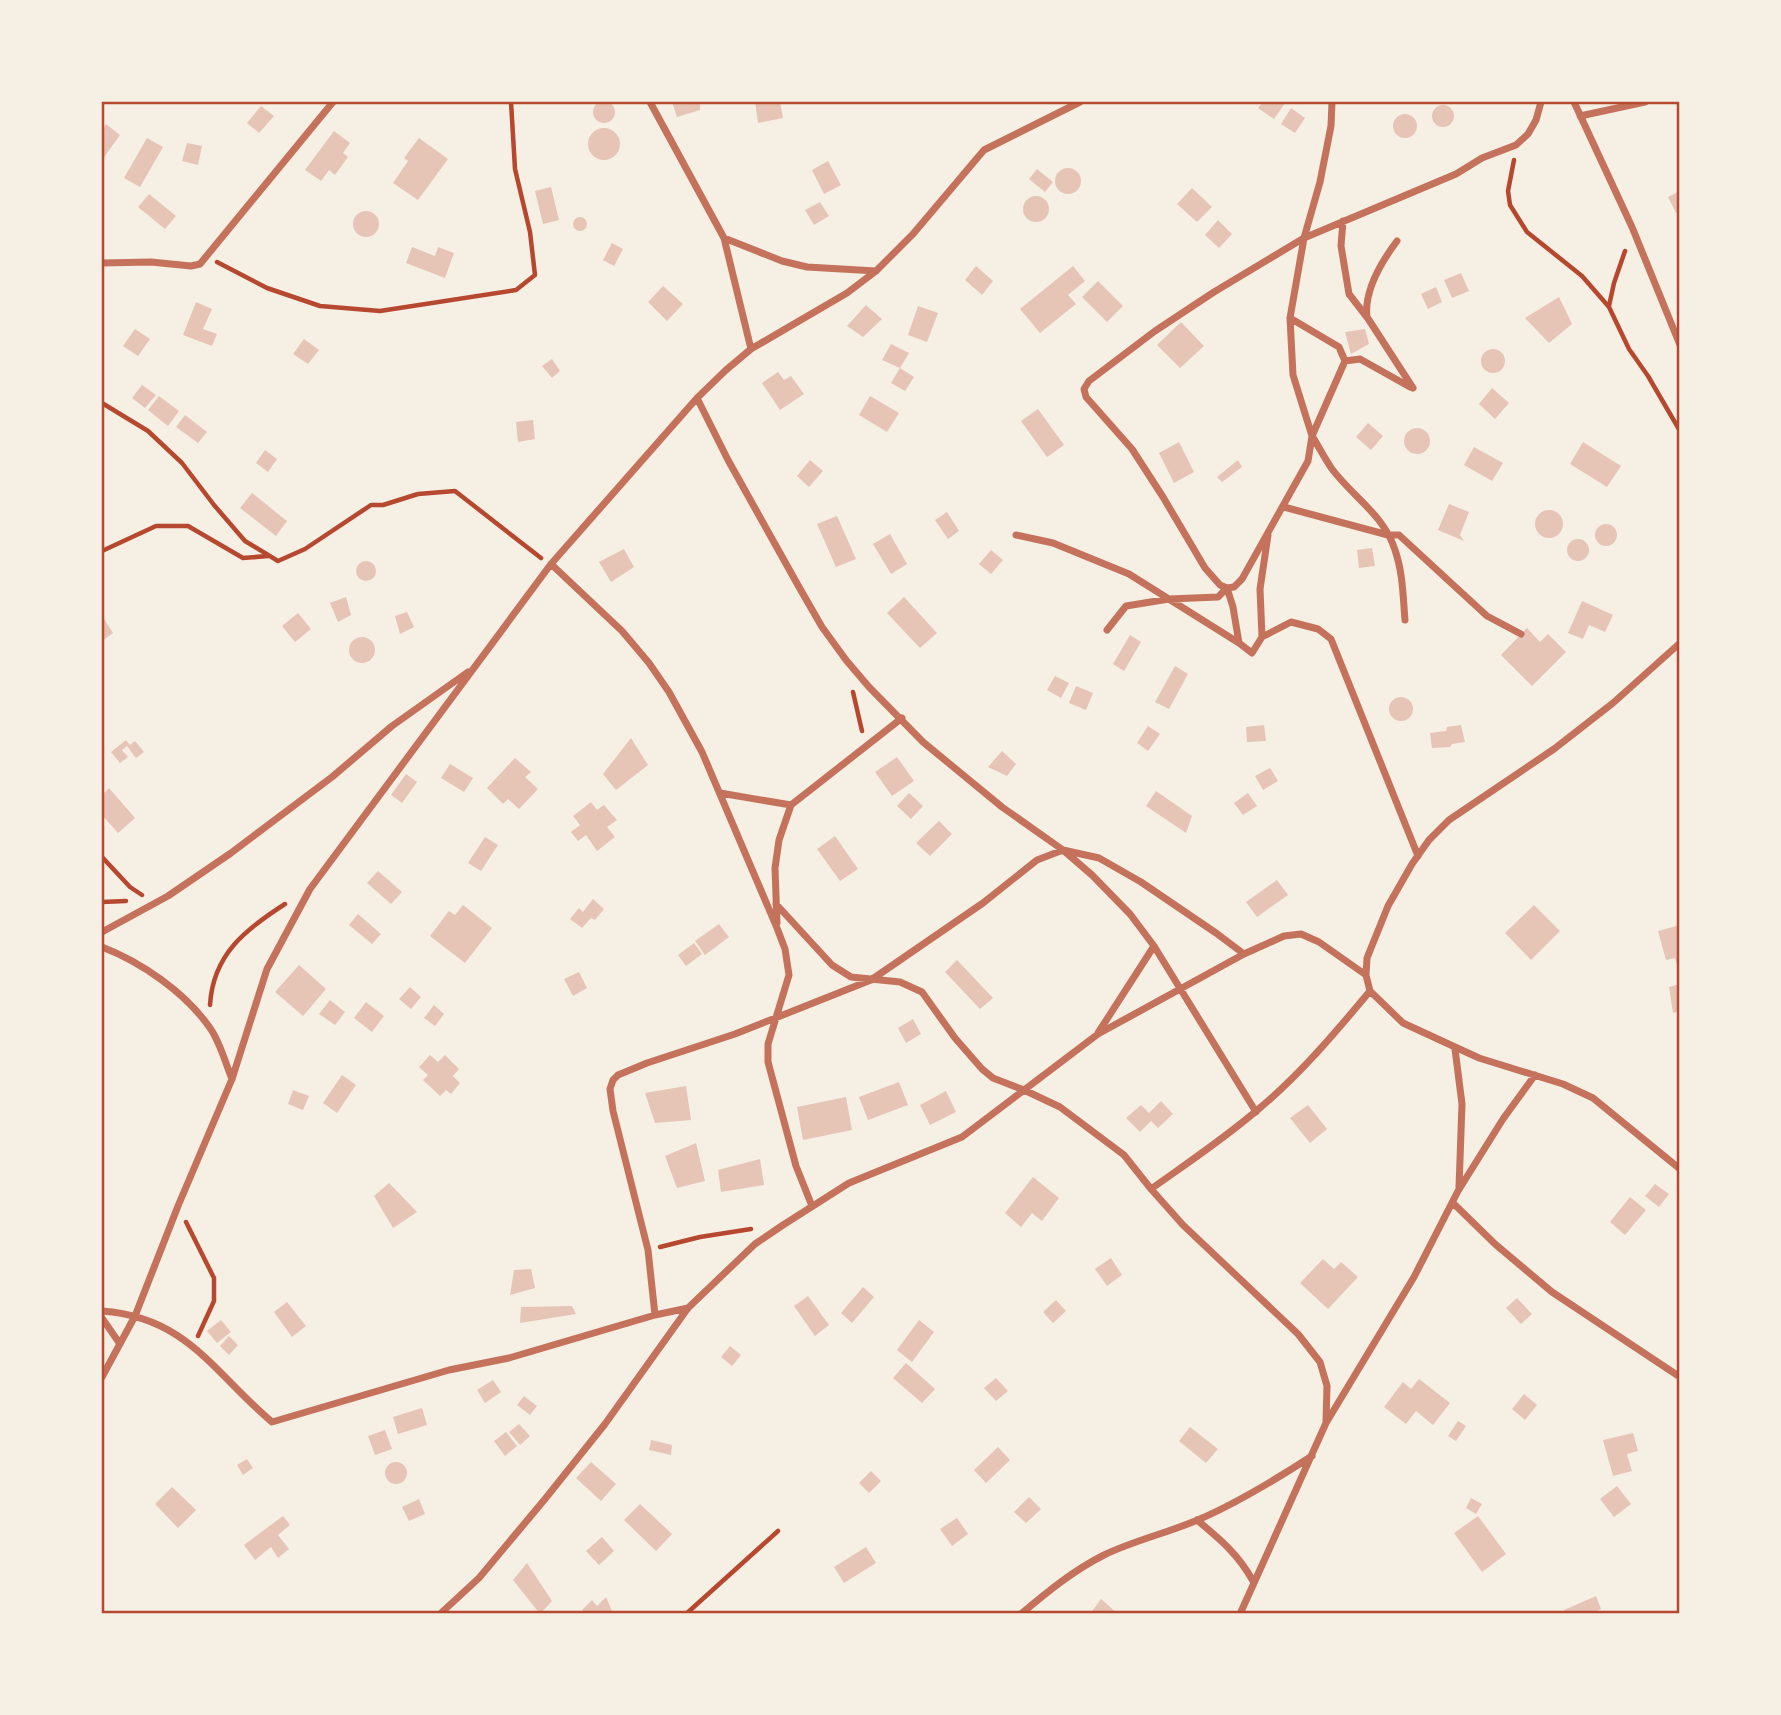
<svg xmlns="http://www.w3.org/2000/svg" width="1781" height="1715" viewBox="0 0 1781 1715" font-family="Commissioner,sans-serif">
<style>
.building{fill:#e6c5b7}
.lines{fill:none;stroke-linecap:round;stroke-linejoin:round}
.path{stroke:#b5482f;stroke-width:4.5}
.minor{stroke:#c5725c;stroke-width:7}
.neatline{fill:none;stroke:#b5482f;stroke-width:2.5}
</style>
<rect width="100%" height="100%" fill="#f6efe4"/>
<path class="building" d="M593 112a11 11 0 1 1 22 0a11 11 0 1 1-22 0Z
M672,102H700V110L677,117Z
M755,102H780L783,118L758,123Z
M1263,102H1283L1285,103L1274,119L1258,108Z
M1432 116a11 11 0 1 1 22 0a11 11 0 1 1-22 0Z
M261,106L274,116L259,133L247,123Z
M1291,108L1305,118L1295,133L1281,124Z
M1393 126a12 12 0 1 1 24 0a12 12 0 1 1-24 0Z
M106,124L120,135L102,160V131Z
M588 144a16 16 0 1 1 32 0a16 16 0 1 1-32 0Z
M334,131L350,143L343,153L348,157L335,175L329,170L321,181L305,170Z
M147,138L163,147L140,187L124,178Z
M419,138L448,159L418,200L393,183L408,161L404,158Z
M187,143L202,146L198,165L182,161Z
M828,161L841,185L824,194L812,170Z
M1055 181a13 13 0 1 1 26 0a13 13 0 1 1-26 0Z
M1037,169L1053,182L1045,192L1029,179Z
M551,187L559,220L543,224L535,191Z
M1192,188L1212,207L1197,222L1177,204Z
M1678,192L1680,211L1676,213L1668,197Z
M149,194L176,216L165,229L138,207Z
M1023 209a13 13 0 1 1 26 0a13 13 0 1 1-26 0Z
M820,202L829,216L814,225L805,210Z
M353 224a13 13 0 1 1 26 0a13 13 0 1 1-26 0Z
M573 224a7 7 0 1 1 14 0a7 7 0 1 1-14 0Z
M1218,220L1232,234L1219,248L1205,235Z
M612,243L623,249L614,266L603,260Z
M412,247L435,256L438,247L454,253L445,278L406,263Z
M976,266L993,281L982,295L965,280Z
M1073,266L1085,281L1068,295L1076,304L1040,333L1020,309Z
M1461,273L1469,291L1452,298L1444,280Z
M1098,281L1123,306L1107,322L1082,297Z
M663,286L683,304L667,321L648,302Z
M1436,287L1442,302L1428,309L1421,294Z
M1559,297L1572,324L1549,343L1525,318Z
M196,302L212,309L203,329L217,334L212,346L183,335Z
M866,305L882,319L863,337L847,326Z
M918,306L938,313L927,342L908,335Z
M1181,322L1204,346L1180,368L1157,345Z
M135,329L150,339L138,356L123,346Z
M1365,329L1369,344L1351,354L1345,332Z
M304,339L319,350L308,364L293,354Z
M891,344L909,353L900,368L882,360Z
M1481 361a12 12 0 1 1 24 0a12 12 0 1 1-24 0Z
M552,359L560,371L552,378L542,366Z
M900,368L914,377L905,391L891,383Z
M778,372L784,380L791,376L804,394L780,410L762,383Z
M142,385L156,395L145,408L132,398Z
M1492,388L1509,403L1495,419L1479,404Z
M159,396L179,411L168,426L148,410Z
M870,396L899,413L887,432L859,415Z
M1038,409L1064,445L1047,457L1021,421Z
M185,415L207,432L198,443L176,427Z
M533,420L535,439L518,442L516,422Z
M1368,423L1383,436L1371,450L1356,437Z
M1404 441a13 13 0 1 1 26 0a13 13 0 1 1-26 0Z
M1179,442L1194,472L1174,483L1159,453Z
M1583,442L1621,466L1607,487L1570,464Z
M1474,447L1503,463L1492,481L1464,465Z
M265,450L277,459L268,472L256,463Z
M810,460L823,471L809,487L797,476Z
M1238,460L1242,467L1222,482L1217,477Z
M252,493L287,521L276,536L240,508Z
M1449,504L1469,512L1460,535L1464,541L1438,530Z
M1535 524a14 14 0 1 1 28 0a14 14 0 1 1-28 0Z
M947,512L959,531L948,539L935,520Z
M837,516L856,559L836,567L817,524Z
M1595 535a11 11 0 1 1 22 0a11 11 0 1 1-22 0Z
M890,534L907,564L891,574L873,544Z
M1567 550a11 11 0 1 1 22 0a11 11 0 1 1-22 0Z
M1372,548L1375,566L1359,568L1357,550Z
M624,549L634,567L611,582L599,562Z
M991,550L1003,560L991,574L979,564Z
M356 571a10 10 0 1 1 20 0a10 10 0 1 1-20 0Z
M346,597L351,615L338,622L330,603Z
M904,597L937,633L920,648L887,613Z
M1582,601L1613,615L1605,632L1589,625L1583,639L1568,633Z
M407,612L414,627L400,634L395,616Z
M298,613L311,629L295,642L282,626Z
M102,616L113,633L102,641Z
M1527,628L1540,642L1548,634L1566,652L1532,686L1501,655Z
M1130,635L1141,642L1124,671L1113,664Z
M349 650a13 13 0 1 1 26 0a13 13 0 1 1-26 0Z
M1175,666L1188,674L1169,709L1155,702Z
M1055,676L1069,683L1061,698L1047,690Z
M1076,686L1093,693L1086,710L1069,703Z
M1389 709a12 12 0 1 1 24 0a12 12 0 1 1-24 0Z
M1264,725L1266,741L1247,742L1246,727Z
M1461,725L1465,742L1452,744L1450,747L1432,748L1430,733L1446,731L1447,727Z
M1148,726L1160,734L1148,751L1137,743Z
M631,738L648,765L616,790L603,774Z
M126,740L130,745L135,741L144,752L136,758L127,746L122,750L128,757L120,763L111,752Z
M1002,751L1016,764L1007,776L988,767Z
M897,757L914,781L892,796L875,772Z
M515,758L531,772L525,777L538,789L519,809L508,799L503,804L487,788Z
M450,764L473,778L464,792L441,778Z
M1270,768L1278,781L1263,790L1255,776Z
M406,774L417,782L402,803L391,795Z
M109,788L135,818L118,833L102,815V795Z
M1156,791L1192,816L1186,833L1146,806Z
M909,793L923,806L911,819L897,806Z
M1248,793L1257,806L1243,815L1234,803Z
M591,802L597,810L604,805L617,820L607,827L615,837L597,851L586,835L578,841L571,832L580,825L573,816Z
M939,821L952,834L930,856L916,843Z
M835,836L858,869L840,881L817,849Z
M485,837L498,845L481,871L468,863Z
M378,871L402,892L391,904L367,883Z
M1277,880L1288,895L1257,917L1246,902Z
M593,899L604,909L595,920L591,918L582,928L570,919L579,908L583,912Z
M463,905L492,928L465,963L430,936L449,911L455,915Z
M1534,905L1560,931L1531,960L1505,933Z
M358,914L381,934L372,944L349,925Z
M719,924L729,937L705,955L695,941Z
M1680,925V971H1679L1675,958L1666,960L1658,931Z
M694,943L702,954L686,966L678,955Z
M957,960L993,998L980,1009L945,972Z
M299,965L326,989L303,1016L275,992Z
M579,972L587,988L573,996L564,979Z
M1680,984V1011L1673,1013L1669,987Z
M410,987L421,997L411,1009L399,999Z
M330,1000L345,1012L335,1025L319,1014Z
M366,1002L384,1016L372,1032L354,1018Z
M434,1005L444,1014L435,1026L424,1018Z
M913,1019L921,1034L906,1043L898,1028Z
M430,1055L438,1062L445,1055L459,1069L453,1076L460,1083L451,1094L446,1090L440,1096L423,1080L428,1075L419,1067Z
M342,1075L356,1085L337,1113L323,1103Z
M899,1082L908,1105L868,1120L859,1097Z
M686,1086L691,1120L655,1123L645,1093Z
M293,1090L309,1096L303,1110L288,1104Z
M946,1091L956,1112L930,1125L920,1105Z
M846,1097L852,1130L803,1140L797,1107Z
M1161,1101L1173,1114L1158,1128L1151,1121L1140,1132L1126,1118L1141,1105L1149,1113Z
M1308,1105L1327,1129L1310,1143L1290,1118Z
M696,1143L705,1181L677,1188L665,1156Z
M760,1159L764,1185L721,1192L718,1170Z
M1033,1177L1059,1198L1042,1221L1032,1213L1021,1227L1005,1213Z
M389,1183L417,1212L393,1228L374,1196Z
M1655,1184L1669,1194L1659,1207L1645,1196Z
M1630,1197L1646,1210L1625,1235L1610,1222Z
M1111,1258L1122,1275L1107,1286L1095,1269Z
M1323,1259L1334,1269L1341,1262L1358,1277L1328,1309L1300,1283Z
M531,1269L535,1288L510,1295L514,1270Z
M863,1287L874,1297L852,1323L841,1313Z
M808,1296L829,1325L815,1336L794,1306Z
M1517,1298L1532,1314L1521,1324L1506,1308Z
M1056,1300L1066,1311L1053,1323L1043,1312Z
M287,1302L306,1326L292,1337L274,1312Z
M572,1306L576,1314L520,1323L521,1307Z
M221,1320L231,1332L217,1343L207,1331Z
M919,1320L934,1332L912,1362L897,1350Z
M229,1336L238,1345L229,1355L220,1346Z
M730,1346L741,1355L732,1366L721,1357Z
M906,1363L935,1389L922,1403L893,1378Z
M996,1378L1008,1391L996,1401L984,1388Z
M1419,1379L1450,1403L1433,1425L1416,1411L1406,1424L1384,1407L1403,1382L1411,1389Z
M493,1380L501,1392L485,1403L477,1390Z
M1524,1394L1537,1405L1525,1420L1512,1409Z
M524,1396L537,1406L530,1415L517,1405Z
M422,1408L427,1425L398,1434L393,1417Z
M1458,1421L1466,1426L1456,1441L1448,1436Z
M519,1424L530,1436L520,1445L509,1432Z
M1190,1427L1218,1449L1206,1463L1179,1441Z
M385,1430L392,1449L375,1455L368,1436Z
M506,1432L517,1446L505,1456L494,1441Z
M1633,1433L1638,1451L1627,1454L1632,1471L1613,1476L1603,1440Z
M651,1440L672,1445L671,1455L649,1450Z
M998,1447L1010,1460L986,1483L974,1470Z
M247,1459L253,1468L243,1475L237,1465Z
M385 1473a11 11 0 1 1 22 0a11 11 0 1 1-22 0Z
M591,1462L616,1484L601,1501L576,1478Z
M871,1471L881,1481L869,1493L859,1483Z
M1617,1486L1631,1504L1614,1517L1600,1499Z
M172,1487L196,1510L178,1528L155,1504Z
M1029,1497L1041,1509L1026,1523L1014,1512Z
M1471,1498L1482,1504L1476,1514L1466,1508Z
M419,1499L425,1514L409,1521L402,1507Z
M640,1504L672,1534L656,1551L624,1520Z
M283,1516L290,1525L278,1535L289,1549L278,1558L271,1547L255,1560L244,1545Z
M1478,1516L1506,1554L1482,1572L1454,1533Z
M957,1518L968,1534L952,1546L940,1529Z
M602,1537L614,1551L599,1565L586,1551Z
M866,1547L876,1563L844,1583L834,1567Z
M527,1563L552,1601L540,1614L513,1580Z
M1596,1596L1601,1609L1592,1614H1566L1564,1610Z
M606,1597L612,1611L609,1614H585L582,1610L592,1600L597,1606Z
M1101,1599L1118,1614H1090Z"/>
<g class="lines">
<path class="path" d="M1514,160L1508,191L1510,205L1527,232L1582,276L1609,307L1629,349L1648,376L1680,431
M217,262L267,288L320,306L380,311L516,290L535,275L530,232L515,169L511,102
M1609,306L1614,283L1625,251
M102,403L148,431L182,463L214,505L245,541L278,561L305,549L371,505H383L418,494L455,491L541,558
M102,551L156,526H188L243,558L268,556
M853,692L862,731
M102,857L130,887L142,895
M102,902L126,901
M210,1005C213,954 246,929 285,904
M186,1222L214,1278V1301L198,1336
M660,1247L700,1237L751,1229
M686,1614L778,1531"/>
<path class="minor" d="M650,102L724,238L751,349
M1574,102L1632,227L1680,345
M1580,116L1645,102
M1343,221L1341,246L1349,294L1366,316
M724,238L782,261L807,267L876,271
M1397,241C1382,261 1364,291 1367,317L1413,388
M102,263L151,262L191,266L200,264L333,102
M1290,318L1339,347L1345,361L1360,359L1410,387
M1345,361L1312,436C1319,447 1325,459 1332,469C1353,497 1384,515 1395,550C1403,573 1403,597 1405,620
M697,398L728,460L799,587L822,627L846,660L869,687L923,742L1002,807L1063,850L1092,875L1130,914L1154,946L1256,1112
M1284,507L1388,535H1399L1487,616L1521,634
M1016,535L1053,543L1129,574L1239,643
M1268,535L1260,589L1262,637L1252,653L1239,643L1233,607L1227,588L1220,585L1205,568L1163,497L1132,449L1086,397L1084,389L1089,381L1155,331L1214,292L1304,238L1456,174L1482,158L1516,145L1528,134L1536,120L1541,102
M551,564L622,631L649,663L669,692L702,752L777,928L785,949L789,975L768,1044V1062L796,1166L812,1206
M1107,630L1126,606L1169,599L1218,597L1227,588L1234,587L1242,579L1308,461L1312,436L1293,375L1290,318L1304,238L1320,182L1331,126L1332,102
M1262,637L1291,622L1318,629L1331,639L1418,856
M1680,643L1613,703L1554,749L1449,820L1429,840L1412,864L1388,906L1367,958L1366,975L1370,991L1403,1023L1479,1058L1563,1084L1593,1098L1680,1169
M720,793L791,805
M776,904L832,965L851,977L900,982L922,992L955,1038L982,1069L993,1078L1024,1090L1060,1107L1124,1155L1151,1189
M777,923L775,868L779,840L791,805L902,718
M102,932L168,896L231,853L332,777L392,726L468,672
M102,947C141,962 185,992 210,1028C220,1042 225,1062 232,1079
M1098,1033L1154,946
M1455,1049L1462,1104L1459,1187
M1453,1203L1495,1244L1552,1292L1680,1377
M102,1311C187,1317 214,1373 272,1422L449,1370L509,1358L655,1315L688,1308
M655,1315L648,1250L613,1111L610,1089L613,1080L618,1075L647,1063L735,1034L871,980L983,903L1037,860L1063,850L1099,858L1141,882L1216,933L1244,954
M102,1318L120,1344
M102,1377L135,1316L178,1206L232,1079L267,969L310,889L551,564L697,398L726,370L751,349L847,293L876,271L913,234L984,150L1080,102
M1326,1422L1327,1386L1320,1362L1298,1334L1183,1225L1151,1189C1186,1164 1222,1140 1255,1112C1298,1077 1335,1033 1370,991
M1197,1520C1221,1540 1238,1554 1253,1581
M440,1614L479,1578L545,1499L605,1424L688,1308L755,1244L783,1225L849,1183L962,1137L1098,1034L1244,954L1284,936L1301,934L1319,942L1366,975
M1021,1614C1047,1592 1074,1570 1104,1555C1135,1540 1168,1533 1200,1519C1239,1502 1275,1480 1312,1456
M1240,1614L1326,1423L1414,1277L1458,1191L1503,1119L1535,1075"/>
</g>
<rect width="1781" height="1715" fill="none" stroke="#f6efe4" stroke-width="206"/>
<rect x="103" y="103" width="1575" height="1509" class="neatline"/>
</svg>
